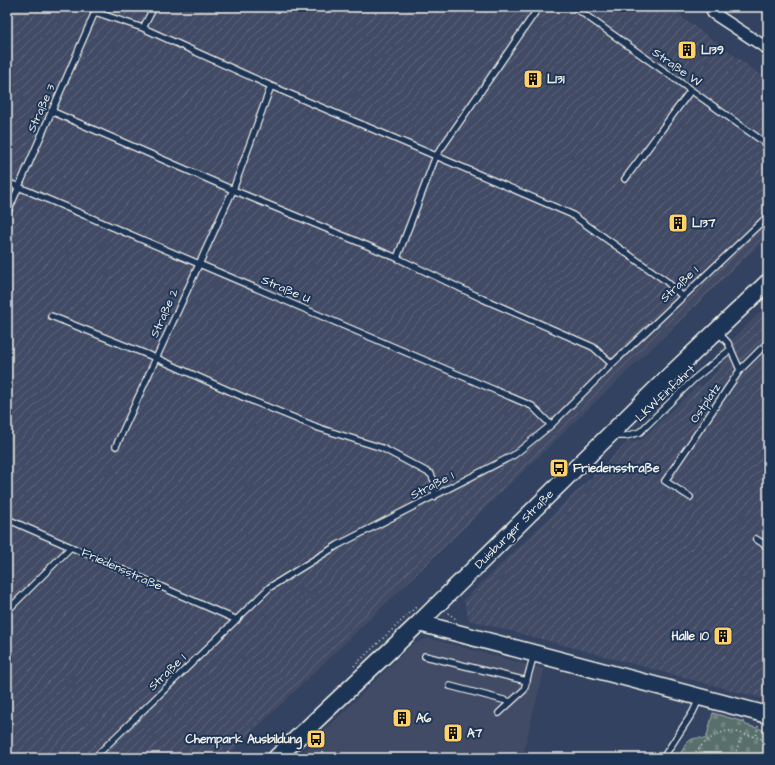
<svg xmlns="http://www.w3.org/2000/svg" width="775" height="765" viewBox="0 0 775 765" font-family="'Architects Daughter',sans-serif">
<style>
.built{fill:#434c66}
.industrial{fill:url(#industrial-furrows)}
.cemetery{fill:url(#cemetery-stones);stroke:#a6b0aa}
.lines{fill:none;stroke-linecap:round;stroke-linejoin:round}
.lane-casing{stroke:#f4f1e8;stroke-width:8}
.street-casing{stroke:#f4f1e8;stroke-width:14}
.secondary-casing{stroke:#f4f1e8;stroke-width:19}
.path{stroke:#f4f1e8;stroke-width:1.5;stroke-dasharray:1 3;stroke-linecap:butt}
.lane{stroke:#1d3557;stroke-width:5.5}
.street{stroke:#1d3557;stroke-width:11}
.secondary{stroke:#1d3557;stroke-width:16}
.labels{text-anchor:middle;stroke-width:4;stroke-linejoin:round;paint-order:stroke}
.poi-label{font-size:12px;font-weight:bold;fill:#f4f1e8;stroke:#1d3557;text-anchor:start}
.street-label{font-size:12px;fill:#f4f1e8;stroke:#1d3557}
</style>
<defs>
<pattern id="industrial-furrows" width="10" height="10" patternUnits="userSpaceOnUse"><rect width="10" height="10" fill="#434c66"/><path d="M-1 1l2-2M0 10L10 0M9 11l2-2" fill="none" stroke="#5f667c"/></pattern>
<pattern id="cemetery-stones" width="16" height="16" patternUnits="userSpaceOnUse"><rect width="16" height="16" fill="#586f6c"/><path d="M2 7V4a2 2 0 0 1 4 0v3zM10 15v-3a2 2 0 0 1 4 0v3z" fill="#718481"/></pattern>
</defs>
<rect width="100%" height="100%" fill="#334260"/>
<filter id="ink" filterUnits="userSpaceOnUse"><feTurbulence type="fractalNoise" baseFrequency=".025" numOctaves="2"/><feDisplacementMap in="SourceGraphic" scale="8" xChannelSelector="R" yChannelSelector="G"/><feConvolveMatrix kernelMatrix="1 2 1 2 8 2 1 2 1" color-interpolation-filters="sRGB"/></filter>
<g filter="url(#ink)">
<path class="built" d="M427,638L544,669L524,749L529,754L532,756L530,758H297L412,645Z"/>
<path class="industrial" d="M7,7H686L680,16L768,80V236L225,758H7Z
M768,304V700L469,620L464,600L630,440L633,443L637,439L640,441L698,385L701,387L721,367L712,359Z"/>
<path class="cemetery" d="M713,713L744,722L746,725L768,731V758H678C686,744 688,735 706,739Z"/>
<g class="lines">
<g class="lane-casing">
<path id="lane" d="M574,7L768,145
M705,7L713,13
M143,28L154,7
M271,86L233,190L397,258L436,156L571,214L666,281L682,296
M51,111L233,190L116,446
M625,179L691,90
M7,182L532,406L551,425
M7,214L95,12L143,28L271,86L436,156L539,7
M397,258L483,299L593,347L612,364
M51,316L156,358L243,397L319,428L382,448L431,474L435,483L434,497
M717,331L728,343L740,370
M613,436H626L640,432L694,379L731,349
M690,497L665,481L740,370L768,342
M7,519L237,620
M756,539L768,547
M7,611L71,547
M425,656L527,681
M450,686L511,702
M499,713L524,690L534,654
M94,758L270,587L338,545L514,455L551,425L612,364L768,216
M663,758L693,712L699,699"/>
</g>
<g class="street-casing">
<path id="street" d="M713,13L768,49"/>
</g>
<g class="secondary-casing">
<path id="secondary" d="M419,623L768,715
M276,758L419,623L668,377L768,282"/>
</g>
<path class="path" d="M448,613L456,619
M354,666L416,607
M758,726L756,737L768,741
M260,758L264,754
M691,758C698,747 716,731 730,731C734,731 739,733 743,734
M733,758L743,734L756,737
M765,758L768,743"/>
<use href="#lane" class="lane"/>
<use href="#street" class="street"/>
<use href="#secondary" class="secondary"/>
</g>
</g>
<defs>
<g id="building-square" transform="scale(1)"><rect x="-9" y="-9" width="18" height="18" rx="4" fill="#ffd166" stroke="#1d3557"/><path d="M-4-6H4V6H1V3H-1V6H-4ZM-2.5-4.3h1.7v1.8h-1.7ZM.8-4.3h1.7v1.8H.8ZM-2.5-1h1.7V.8h-1.7ZM.8-1h1.7V.8H.8Z" fill="#111"/></g>
<g id="bus-square" transform="scale(1)"><rect x="-9" y="-9" width="18" height="18" rx="4" fill="#ffd166" stroke="#1d3557"/><path d="M-5-6H5V4H4V6H2V4H-2V6H-4V4H-5ZM-3.5-4V0h7V-4ZM-3.5 1.2v1.5H-2V1.2ZM2 1.2v1.5H3.5V1.2Z" fill="#111"/></g>
</defs>
<g fill-rule="evenodd">
<use href="#building-square" x="687" y="50"/>
<use href="#building-square" x="533" y="79"/>
<use href="#building-square" x="678" y="223"/>
<use href="#bus-square" x="559" y="468"/>
<use href="#building-square" x="723" y="636"/>
<use href="#building-square" x="402" y="718"/>
<use href="#building-square" x="453" y="733"/>
<use href="#bus-square" x="316" y="739"/>
</g>
<g class="labels">
<g class="poi-label">
<text x="701" y="54">L139</text>
<text x="547" y="83">L131</text>
<text x="692" y="227">L137</text>
<text x="573" y="472">Friedensstraße</text>
<text x="709" y="640" text-anchor="end">Halle 10</text>
<text x="416" y="722">A6</text>
<text x="467" y="737">A7</text>
<text x="302" y="743" text-anchor="end">Chempark Ausbildung</text>
</g>
<g class="street-label">
<text transform="translate(677 67) rotate(35)" y="4">Straße W</text>
<text transform="translate(41 108) rotate(-66)" y="4">Straße 3</text>
<text transform="translate(679 284) rotate(-43)" y="4">Straße 1</text>
<text transform="translate(286 289) rotate(23)" y="4">Straße U</text>
<text transform="translate(164 313) rotate(-66)" y="4">Straße 2</text>
<text transform="translate(665 393) rotate(-43)" y="4">LKW-Einfahrt</text>
<text transform="translate(705 403) rotate(-56)" y="4">Ostplatz</text>
<text transform="translate(432 485) rotate(-27)" y="4">Straße 1</text>
<text transform="translate(514 529) rotate(-45)" y="4">Duisburger Straße</text>
<text transform="translate(122 569) rotate(24)" y="4">Friedensstraße</text>
<text transform="translate(167 672) rotate(-44)" y="4">Straße 1</text>
</g>
</g>
<rect width="775" height="765" fill="none" stroke="#1d3557" stroke-width="24"/>
<rect x="12" y="12" width="751" height="741" fill="none" stroke="#f4f1e8" stroke-width="1.5" filter="url(#ink)"/>
</svg>
